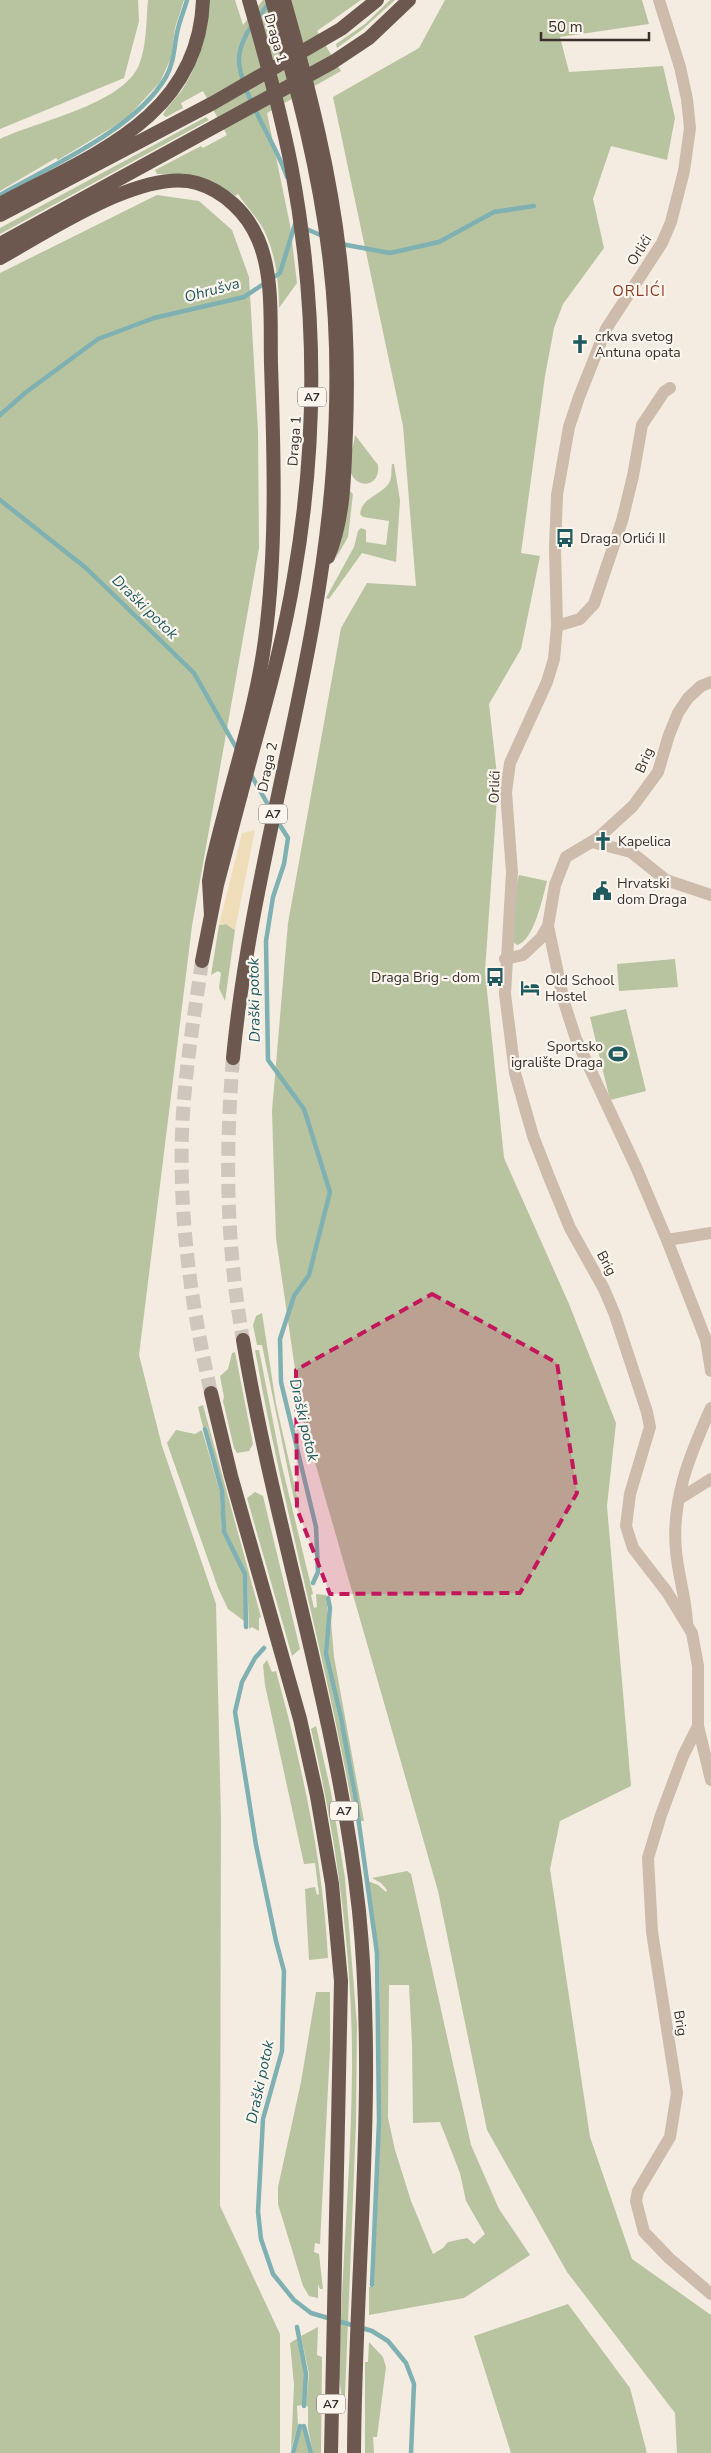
<svg xmlns="http://www.w3.org/2000/svg" width="711" height="2453" viewBox="0 0 711 2453" font-family="'Nunito Sans',sans-serif">
<style>
.green{fill:#b8c4a0;fill-rule:evenodd}
.sand{fill:#efdcb8}
.lines{fill:none;stroke-linecap:round;stroke-linejoin:round}
.stream{stroke:#7fb0b2;stroke-width:4.5}
.trunk-tunnel{stroke:#cfc6bd;stroke-width:14;stroke-dasharray:14 7;stroke-linecap:butt}
.minor{stroke:#cdbbac;stroke-width:12}
.tertiary{stroke:#cdbbac;stroke-width:12}
.trunk{stroke:#6c584f;stroke-width:14}
.trunk-bridge{stroke:#6c584f;stroke-width:14}
.marked{fill:#c2185b;fill-opacity:0.2;stroke:#c2185b;stroke-width:4;stroke-dasharray:10 6;stroke-linejoin:round}
.labels{text-anchor:middle;stroke-width:4.5;stroke-linejoin:round;paint-order:stroke}
.shield{fill:#fbf5ee;stroke:#756b66;stroke-width:1}
.shield-label{font-size:12px;font-weight:bold;fill:#3b302b}
.street-label{font-size:14px;fill:#3b302b;stroke:#fbf5ee}
.poi-label{font-size:14px;fill:#3b302b;stroke:#fbf5ee;text-anchor:start}
.water-label{font-size:15px;font-style:italic;fill:#1f5a5e;stroke:#fbf5ee}
.neighbourhood-label{font-size:15px;letter-spacing:1px;fill:#8c3b22;stroke:#fbf5ee}
</style>
<rect width="100%" height="100%" fill="#f4ebe1"/>
<path class="green" d="M0,0H138L139,21L124,78L0,129Z
M148,0H184L175,28L171,58L160,82L126,119L58,160L56,158L0,191V139C37,121 122,105 139,65C147,45 146,21 148,0Z
M209,0H235L243,25L263,0H361L317,31L341,71L267,113L290,225L297,283L279,308C279,281 275,248 261,225C254,214 245,205 238,194L235,196C213,178 185,174 157,174L155,170L201,146L203,148L227,135L203,91L181,103L183,108L166,117L163,115C167,106 176,98 182,90C200,62 207,33 209,0Z
M390,0H395L363,29L337,48L336,44L365,24Z
M445,0H642L649,24L560,37L569,72L663,66L675,118L667,160L611,146L593,199L604,248L563,304L554,328L545,376L521,553L540,556L521,649L489,704L498,784L485,971L504,1158L569,1304L616,1423L607,1506L631,1786L560,1821L550,1869L590,2137L632,2259L711,2315V2453H677L675,2413L567,2272L487,2130L438,1891L302,1417L276,1238L272,1111L288,923L341,628L367,583L416,586L403,426L333,97L419,48Z
M206,117L209,120L0,234V228Z
M157,195L199,201L232,230L249,277L258,431L259,548L192,926L139,1355L162,1446L216,1604L221,1820L220,2206L280,2334V2453H0V273Z
M355,435L378,465C381,488 355,490 350,470C348,458 354,447 355,435Z
M392,464H394L400,500L396,562L362,553L329,599L326,598L354,547L358,531L361,528L366,530V542L386,545L389,521L363,517L360,514C363,495 383,496 390,481C392,476 391,469 392,464Z
M348,489L353,494L348,537L336,558Z
M519,875L547,881C543,896 534,941 517,945L513,942L512,903Z
M226,924L235,930L225,1001L219,988L221,973L218,971L211,975L219,925Z
M675,959L678,987L619,991L617,964Z
M626,1009L646,1091L610,1100L590,1017Z
M262,1313L276,1404L299,1505L296,1509L262,1345H257L253,1325L256,1316Z
M255,1350H259L281,1462L313,1594L311,1595L314,1608L317,1607L316,1594L326,1595L328,1616L324,1654L344,1741L357,1821H355C327,1663 283,1508 255,1350Z
M235,1352L253,1444L249,1451L237,1453L234,1448L223,1401L224,1397L220,1376L228,1369L232,1353Z
M203,1405L261,1617L259,1618V1631L252,1627L249,1629L247,1574L225,1533L223,1491L207,1427H203L198,1407Z
M202,1430L220,1492L222,1533L244,1575V1621L228,1609L218,1588L167,1443L176,1430L195,1434Z
M255,1492L263,1496L300,1649L292,1656L247,1498Z
M331,1621L334,1657L364,1821H360L354,1778L328,1655Z
M267,1660L272,1672L276,1671C302,1765 323,1860 328,1958L309,1960L305,1889L315,1887L317,1895L319,1894L315,1863L304,1864L265,1685L263,1665Z
M316,1726L331,1792L345,1878L357,2025L356,2124L345,2396L342,2399L339,2377C341,2275 351,2173 352,2071C353,1956 337,1841 311,1729Z
M407,1871L411,1874L471,2145L499,2209L530,2255L464,2298L369,2315V2287H374L380,2127V1985L379,1955L368,1881L378,1885L386,1892L387,1890L381,1883L372,1878ZM389,1985H409L412,2043L413,2123L440,2122L460,2173L466,2201L485,2234L474,2244L467,2238L448,2242L443,2248L433,2254L411,2201L395,2150L388,2118Z
M316,1992H330V2049L320,2244L315,2243L314,2252L319,2254L323,2289H320L318,2284V2298L309,2296L303,2286L278,2204V2187L301,2082Z
M568,2304L630,2388L647,2453H511L474,2336Z
M318,2327L317,2355L322,2357L321,2453H313L308,2428V2407L306,2405L309,2374L301,2336Z
M298,2338L305,2374L302,2405L297,2406L298,2425L291,2450L294,2385L290,2343Z
M369,2342L383,2357L386,2367L377,2437H373L374,2453H365V2362H368Z
M301,2427H304L310,2453H294Z"/>
<path class="sand" d="M255,830L235,930L226,924L219,925L242,833Z"/>
<g class="lines">
<path class="stream" d="M257,19L269,3
M252,25C246,34 240,45 239,57C237,88 277,145 287,177
M0,195C52,165 135,130 166,77C174,63 174,48 177,33C179,22 184,11 187,0
M304,228L325,237
M341,244L390,253L439,242L494,212L534,206
M0,415L25,393L98,339L154,318L244,297L280,273L295,224
M0,500L86,568L194,673L238,751
M250,773L271,810
M276,819L288,838L284,864L273,897L266,941L268,1060L304,1109L330,1192L309,1275L294,1296L280,1339L281,1382L316,1527L318,1572L313,1583
M205,1429L222,1491L224,1532L245,1574L246,1627
M328,1598L330,1608L326,1654L341,1718L355,1795L377,1953L379,2121L372,2285
M264,1648L255,1658L242,1682L235,1712L256,1845L276,1941L284,1971L282,2051L263,2119L258,2212L261,2239L273,2274L294,2300L311,2313L372,2331L388,2341L406,2363L414,2384L411,2453
M297,2327L306,2374L304,2406
M304,2426L311,2453
M293,2453L300,2426"/>
<path class="trunk-tunnel" d="M202,961C194,1018 184,1075 182,1134C179,1222 192,1308 211,1393
M233,1058C225,1157 226,1242 243,1340"/>
<path class="minor" d="M557,626L580,619L594,604L622,521L633,476L642,425L664,392L670,388
M592,842L631,852L666,880L711,895
M548,926L564,1002L576,1039L636,1167L667,1240L706,1340L711,1371
M505,959L523,955L541,938L548,926L555,885L566,857L598,838L633,806L658,772L669,735L678,713L688,698L701,686L711,682
M667,1240L711,1233
M679,1499L711,1479
M687,1623C686,1598 678,1575 676,1551C671,1500 690,1454 711,1408
M698,1726L683,1756L661,1815L648,1858L652,1932L677,2093L670,2137L638,2191L636,2201L644,2232L669,2258L711,2294"/>
<path class="tertiary" d="M659,0L680,67L687,99L690,128L684,171L671,222L662,243L606,329L579,397L569,427L557,495L555,548L557,626L554,659L547,682L510,763L506,792L512,872L505,994L515,1073L533,1136L549,1177L570,1228L604,1289L615,1315L647,1412L650,1427L630,1494L626,1526L633,1548L667,1592L692,1633L698,1666V1726L711,1780"/>
<path class="trunk" d="M0,204C89,156 199,119 203,0
M0,215L213,103L341,29L377,0
M0,244L333,62L369,38L409,0
M0,258C48,232 143,167 197,183C224,191 247,213 258,239C274,276 270,324 271,364C274,455 277,549 265,640C255,715 229,788 212,863L209,881L211,916
M328,557C345,516 344,474 346,431
M202,961L217,885L241,794
M233,1058C252,859 319,668 333,468C338,400 338,331 330,263C320,174 297,87 272,0
M243,1340C275,1531 338,1717 359,1911C377,2091 355,2272 354,2453
M211,1393L231,1476L300,1719L317,1796L332,1884L341,1981L331,2453"/>
<path class="trunk-bridge" d="M284,0C309,88 332,177 341,268C347,322 348,376 346,431
M241,794C260,722 282,650 294,577C318,440 317,302 291,165C280,109 265,55 249,0"/>
</g>
<path class="marked" d="M432,1294L557,1363L577,1493L520,1593L330,1594L297,1509L296,1370Z"/>
<defs>
<g id="church-bare" transform="scale(1.5)"><path d="M-1.2-6h2.4v3.5h3.3v2.4h-3.3V6h-2.4V-.1h-3.3v-2.4h3.3Z" fill="#1f5a5e" stroke="#fbf5ee" stroke-width="2.5" paint-order="stroke"/></g>
<g id="bus-bare" transform="scale(1.5)"><path d="M-5-6H5V4H4V6H2V4H-2V6H-4V4H-5ZM-3.5-4V0h7V-4ZM-3.5 1.2v1.5H-2V1.2ZM2 1.2v1.5H3.5V1.2Z" fill="#1f5a5e" stroke="#fbf5ee" stroke-width="2.5" paint-order="stroke"/></g>
<g id="civic-bare" transform="scale(1.5)"><path d="M-.6-6.5H3V-4.5H.6V-3L4-1V1h2V6H-6V1h2V-1L-.6-3ZM-1.2 2.5V6h2.4V2.5Z" fill="#1f5a5e" stroke="#fbf5ee" stroke-width="2.5" paint-order="stroke"/></g>
<g id="hotel-bare" transform="scale(1.5)"><path d="M-6-4.5h1.5V1H6V5H4.5V3h-9V5H-6ZM-4 0a1.8 1.8 0 1 1 3.6 0ZM.5 0V-2.5h3Q6-2.5 6 0Z" fill="#1f5a5e" stroke="#fbf5ee" stroke-width="2.5" paint-order="stroke"/></g>
<g id="stadium-bare" transform="scale(1.5)"><path d="M0-5a6.5 5 0 1 0 0 10a6.5 5 0 1 0 0-10ZM-3.5-1.8h7v3.6h-7Z" fill="#1f5a5e" stroke="#fbf5ee" stroke-width="2.5" paint-order="stroke"/></g>
</defs>
<g fill-rule="evenodd">
<use href="#church-bare" x="580" y="344"/>
<use href="#bus-bare" x="565" y="538"/>
<use href="#church-bare" x="603" y="841"/>
<use href="#civic-bare" x="602" y="891"/>
<use href="#bus-bare" x="495" y="977"/>
<use href="#hotel-bare" x="530" y="988"/>
<use href="#stadium-bare" x="618" y="1054"/>
</g>
<g class="labels">
<g class="shield">
<rect x="298" y="387.5" width="28" height="19" rx="4"/>
<rect x="259" y="804.5" width="28" height="19" rx="4"/>
<rect x="330" y="1801.5" width="28" height="19" rx="4"/>
<rect x="317" y="2394.5" width="28" height="19" rx="4"/>
</g>
<g class="shield-label">
<text x="312" y="401">A7</text>
<text x="273" y="818">A7</text>
<text x="344" y="1815">A7</text>
<text x="331" y="2408">A7</text>
</g>
<g class="street-label">
<text transform="translate(276 38) rotate(74)" y="5">Draga 1</text>
<text transform="translate(639 250) rotate(-58)" y="5">Orlići</text>
<text transform="translate(294 441) rotate(-86)" y="5">Draga 1</text>
<text transform="translate(644 760) rotate(-67)" y="5">Brig</text>
<text transform="translate(267 767) rotate(-78)" y="5">Draga 2</text>
<text transform="translate(494 787) rotate(-88)" y="5">Orlići</text>
<text transform="translate(607 1263) rotate(62)" y="5">Brig</text>
<text transform="translate(681 2023) rotate(81)" y="5">Brig</text>
</g>
<g class="poi-label">
<text x="595" y="341">crkva svetog<tspan x="595" dy="16">Antuna opata</tspan></text>
<text x="580" y="543">Draga Orlići II</text>
<text x="618" y="846">Kapelica</text>
<text x="617" y="888">Hrvatski<tspan x="617" dy="16">dom Draga</tspan></text>
<text x="480" y="982" text-anchor="end">Draga Brig - dom</text>
<text x="545" y="985">Old School<tspan x="545" dy="16">Hostel</tspan></text>
<text x="603" y="1051" text-anchor="end">Sportsko<tspan x="603" dy="16">igralište Draga</tspan></text>
</g>
<g class="water-label">
<text transform="translate(212 290) rotate(-15)" y="5">Ohrušva</text>
<text transform="translate(145 607) rotate(44)" y="5">Draški potok</text>
<text transform="translate(254 1000) rotate(-91)" y="5">Draški potok</text>
<text transform="translate(304 1420) rotate(77)" y="5">Draški potok</text>
<text transform="translate(260 2082) rotate(-78)" y="5">Draški potok</text>
</g>
<g class="neighbourhood-label">
<text x="639" y="296">ORLIĆI</text>
</g>
</g>
<path d="M541 32v8h108v-8" fill="none" stroke="#3b302b" stroke-width="2.5"/>
<text x="548" y="32" font-size="15" fill="#3b302b" stroke="#fbf5ee" stroke-width="4" paint-order="stroke">50 m</text>
</svg>
